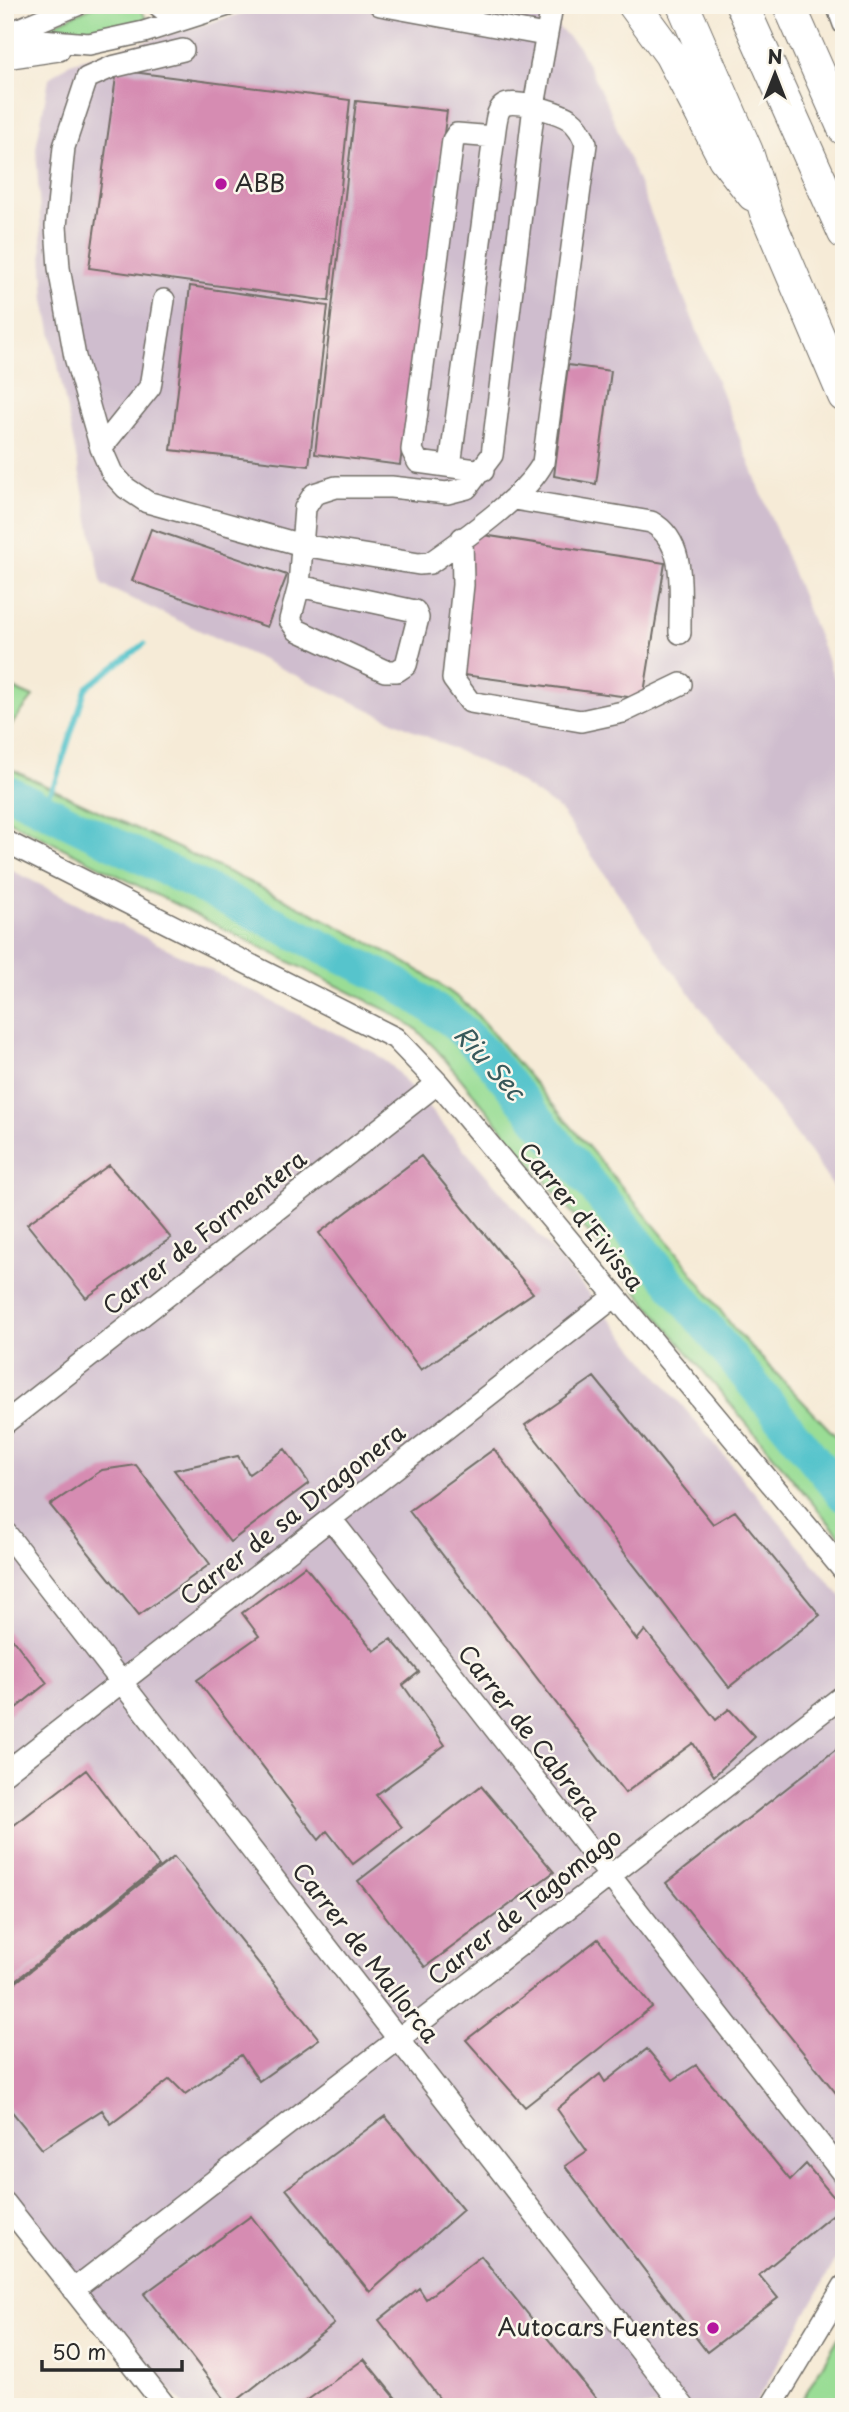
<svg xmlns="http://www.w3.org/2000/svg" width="849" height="2412" viewBox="0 0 849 2412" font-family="'Playpen Sans',sans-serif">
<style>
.industrial{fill:#cfbdce}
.green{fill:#9add95;stroke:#628460;stroke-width:2}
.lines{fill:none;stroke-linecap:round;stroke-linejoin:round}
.stream{stroke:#56c4cc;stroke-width:5}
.river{stroke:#56c4cc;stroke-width:33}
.building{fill:#d68cb2}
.minor-casing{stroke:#726e67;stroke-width:24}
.highway-casing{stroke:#726e67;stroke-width:34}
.minor{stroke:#fff;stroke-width:21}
.highway{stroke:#fff;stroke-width:32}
.poi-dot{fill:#b5179e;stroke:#fbf7ec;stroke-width:2.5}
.labels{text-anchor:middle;stroke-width:5;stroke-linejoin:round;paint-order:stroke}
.poi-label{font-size:24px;fill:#2b2b2b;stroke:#fbf7ec;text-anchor:start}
.street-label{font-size:24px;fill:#2b2b2b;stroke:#fbf7ec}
.water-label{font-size:26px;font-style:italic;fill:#38595b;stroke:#fbf7ec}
</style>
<rect width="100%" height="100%" fill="#fbf7ec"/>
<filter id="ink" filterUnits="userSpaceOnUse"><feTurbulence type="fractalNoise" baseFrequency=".0143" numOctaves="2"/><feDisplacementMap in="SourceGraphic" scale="14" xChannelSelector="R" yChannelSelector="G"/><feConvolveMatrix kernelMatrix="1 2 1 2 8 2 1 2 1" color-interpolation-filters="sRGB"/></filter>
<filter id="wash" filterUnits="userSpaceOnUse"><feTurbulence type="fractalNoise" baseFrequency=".00686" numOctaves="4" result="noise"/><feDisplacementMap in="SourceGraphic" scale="28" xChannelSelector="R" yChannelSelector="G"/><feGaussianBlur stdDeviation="1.57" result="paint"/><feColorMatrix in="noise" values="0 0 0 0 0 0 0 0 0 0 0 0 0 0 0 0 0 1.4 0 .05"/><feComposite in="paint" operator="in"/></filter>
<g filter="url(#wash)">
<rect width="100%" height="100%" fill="#f6ebd7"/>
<path class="industrial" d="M272,5H534L579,47L609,108L844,702V1203L808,1150L667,963L560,810L509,775L102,585L45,301L36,148L49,78L70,63Z
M5,867L375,1053L392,1066L591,1296L844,1600V2245L754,2407H186L5,2206Z"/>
<path class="green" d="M96,5H138L148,21L139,29L70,37L36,32Z
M5,685L33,697L5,733Z
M5,766C108,817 212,862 314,914C370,943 425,969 473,1010L676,1251L735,1330L844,1445V1541L437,1050L415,1028L390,1012L5,819Z
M844,2328V2407H798Z"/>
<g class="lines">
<path class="stream" d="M41,807L56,781L86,688L144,644"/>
<path class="river" d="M5,790L396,983L453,1022L485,1054L844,1496"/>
</g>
<g id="blocks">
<path class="building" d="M117,70L350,100L329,301L89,268Z
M356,101L447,111L400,465L315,454Z
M190,286L328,306L309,466L171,450Z
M568,365L611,371L596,484L554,476Z
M151,529L287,575L267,627L132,581Z
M470,533L665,563L643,699L456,674Z
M421,1156L533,1293L421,1370L319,1233Z
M109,1165L171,1238L86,1298L27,1224Z
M594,1377L713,1524L735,1511L820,1615L729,1687L525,1425Z
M285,1449L309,1483L230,1542L174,1470L238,1456L249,1474Z
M494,1449L637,1640L645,1630L716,1720L729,1709L755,1737L714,1776L693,1743L625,1793L409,1511Z
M136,1465L210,1564L139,1615L50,1505L102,1470Z
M305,1566L374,1651L391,1639L419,1672L403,1685L445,1745L376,1795L402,1827L353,1864L327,1831L319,1840L197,1680L259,1636L242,1613Z
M5,1629L47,1683L5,1717Z
M844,1743V2103L666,1883Z
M86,1770L159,1866L5,1989V1832Z
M481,1786L554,1872L425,1967L358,1881Z
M174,1857L319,2039L259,2081L241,2055L185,2094L170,2079L111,2124L102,2110L42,2149L5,2103V1991Z
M598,1939L652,2007L525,2107L466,2040Z
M647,2049L673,2080L696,2065L790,2180L806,2164L842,2207L759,2275L778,2298L707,2352L565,2166L587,2151L557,2109L600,2074L605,2082Z
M385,2116L463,2210L370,2292L286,2189Z
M251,2216L334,2324L230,2406L144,2294Z
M481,2256L603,2407H446L379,2320L419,2288L426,2299Z
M364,2359L403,2407H298Z"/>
</g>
</g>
<g filter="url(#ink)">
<use href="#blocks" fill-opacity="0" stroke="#726e67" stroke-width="2"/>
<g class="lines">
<g class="minor-casing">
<path id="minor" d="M158,5L177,20
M380,5L545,35
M837,5L844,24
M7,34L77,5
M5,37L89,44L144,32L228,5
M183,50L112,67L87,78L64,147L56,226L59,268L75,357L101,448L112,473L126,488L147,502L302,545L419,564L430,563C462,540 526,496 543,463L586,144C576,115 562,115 534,106L552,6
M5,58L59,50
M101,448L150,387L164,300
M450,466L494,137L457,134L453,140L412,450L418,462L483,471
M514,499L651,522C689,543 679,595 680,633
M462,538L463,585L453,679L470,702L581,721L623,712L681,684
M299,586L415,611L418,618L406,665L397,671H385L297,630L290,620L299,586L305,508L314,494L336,487H391L447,493L467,488L492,455L534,106C499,100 498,103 494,137
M5,841L395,1038L438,1083L844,1571
M5,1423L438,1083
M331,1519L844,2175
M5,1532L684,2407
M5,1773L613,1298
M5,2203L166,2407
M73,2290L844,1695
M771,2407L844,2286"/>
</g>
<g class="highway-casing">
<path id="highway" d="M634,5L670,54L724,158L753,195
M683,5L747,152L766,213L844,396
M742,5L844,233
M789,5L844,129"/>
</g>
<use href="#minor" class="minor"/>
<use href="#highway" class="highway"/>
</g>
</g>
<g class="poi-dot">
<circle cx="221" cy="184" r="7"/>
<circle cx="713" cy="2328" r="7"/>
</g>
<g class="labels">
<g class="poi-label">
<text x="235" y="192">ABB</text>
<text x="699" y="2336" text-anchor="end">Autocars Fuentes</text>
</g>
<g class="street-label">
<text transform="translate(581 1217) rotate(51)" y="8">Carrer d'Eivissa</text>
<text transform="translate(205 1233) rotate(-38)" y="8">Carrer de Formentera</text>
<text transform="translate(293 1515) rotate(-38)" y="8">Carrer de sa Dragonera</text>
<text transform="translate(529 1733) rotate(52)" y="8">Carrer de Cabrera</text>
<text transform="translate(525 1907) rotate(-38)" y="8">Carrer de Tagomago</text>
<text transform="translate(365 1953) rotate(52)" y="8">Carrer de Mallorca</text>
</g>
<g class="water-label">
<text transform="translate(489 1063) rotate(48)" y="9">Riu Sec</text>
</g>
</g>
<rect width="849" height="2412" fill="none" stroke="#fbf7ec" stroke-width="28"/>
<g transform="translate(775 74)" stroke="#fbf7ec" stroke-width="5" paint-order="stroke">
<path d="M0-5L12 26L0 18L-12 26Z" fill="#2b2b2b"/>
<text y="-10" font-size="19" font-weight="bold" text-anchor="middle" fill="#2b2b2b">N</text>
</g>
<path d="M42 2360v10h140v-10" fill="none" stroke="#2b2b2b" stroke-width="3.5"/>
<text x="52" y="2360" font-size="21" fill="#2b2b2b" stroke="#fbf7ec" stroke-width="5" paint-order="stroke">50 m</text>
</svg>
